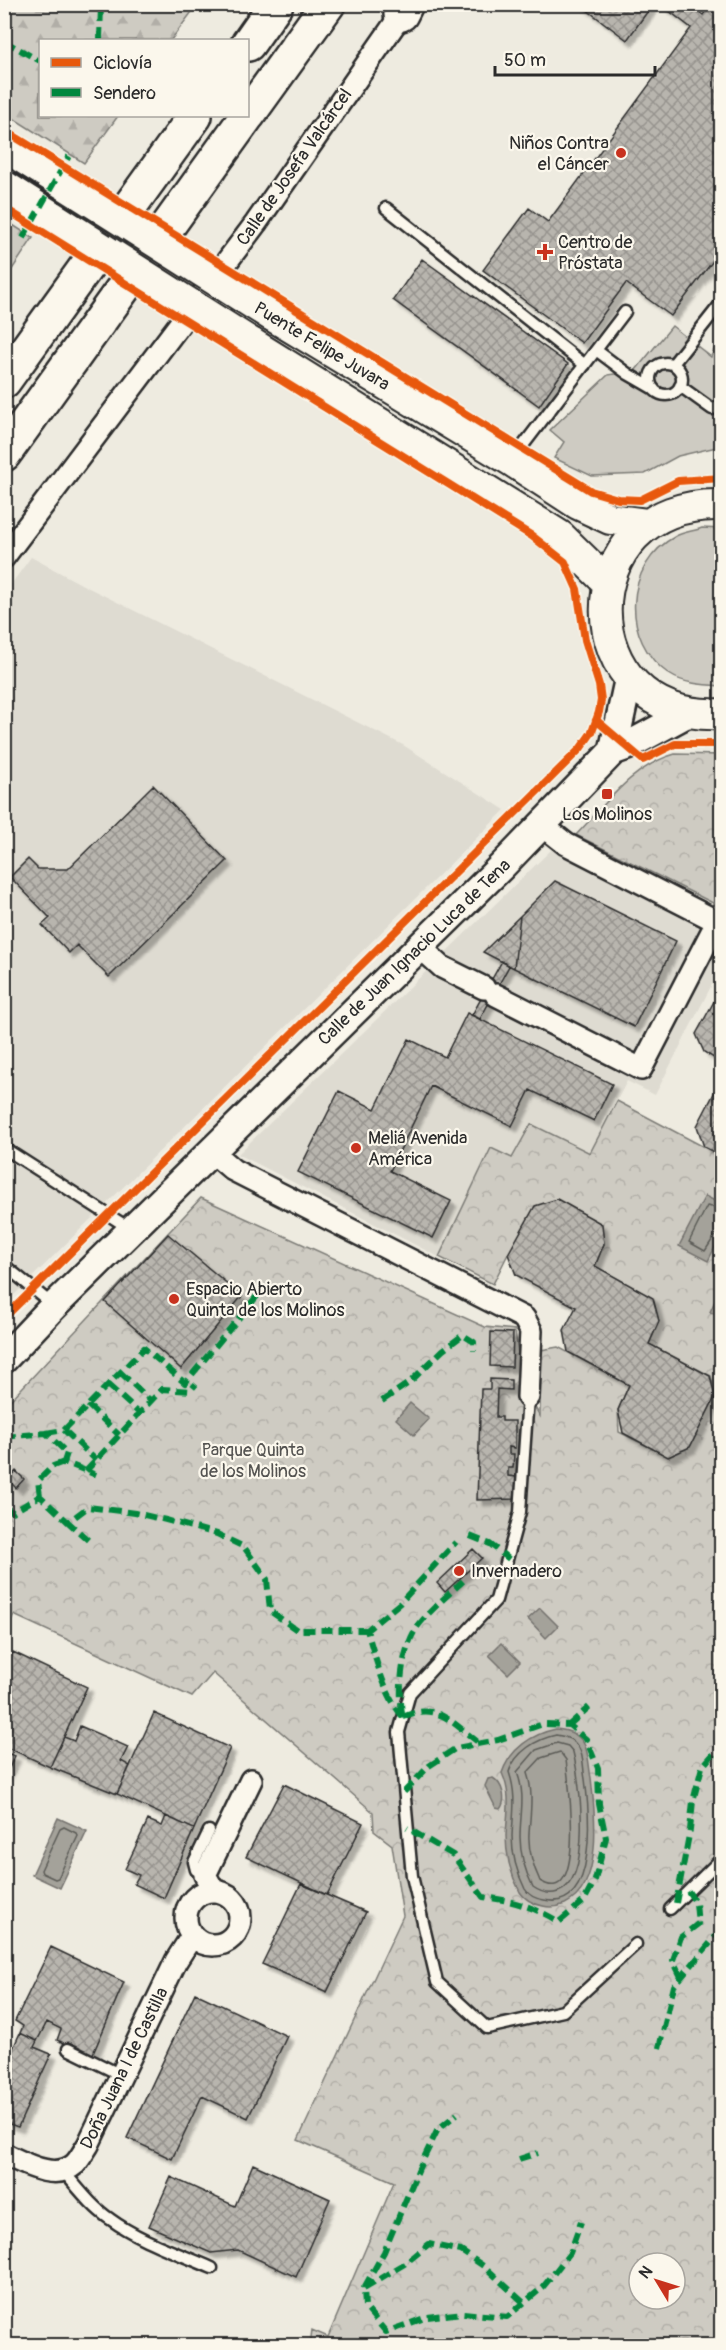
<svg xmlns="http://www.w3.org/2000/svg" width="726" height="2350" viewBox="0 0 726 2350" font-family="Pangolin,sans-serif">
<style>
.built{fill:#dedbd1}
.green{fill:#cecbc2;stroke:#7c7b76;stroke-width:1.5}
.forest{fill:url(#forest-firs);stroke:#7c7b76;stroke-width:1.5}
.park{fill:url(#park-crowns);stroke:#7c7b76;stroke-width:1.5;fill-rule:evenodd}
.water{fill:#a4a29a;stroke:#74726e;stroke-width:1.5}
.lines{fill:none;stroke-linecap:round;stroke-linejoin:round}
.shore{stroke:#5b5b57;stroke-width:1.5}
.building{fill:url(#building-cross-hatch);stroke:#2b2b2b;stroke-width:1.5;filter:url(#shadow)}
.service-casing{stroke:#2b2b2b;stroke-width:15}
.minor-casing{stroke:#2b2b2b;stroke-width:26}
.tertiary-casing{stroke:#2b2b2b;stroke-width:32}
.secondary-casing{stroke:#2b2b2b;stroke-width:34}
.motorway-casing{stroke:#2b2b2b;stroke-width:38}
.service{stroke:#fbf7ec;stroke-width:10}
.minor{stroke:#fbf7ec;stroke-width:21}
.tertiary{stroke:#fbf7ec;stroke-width:27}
.secondary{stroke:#fbf7ec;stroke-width:30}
.motorway{stroke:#fbf7ec;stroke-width:33}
.secondary-bridge-casing{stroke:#2b2b2b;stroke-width:34;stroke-linecap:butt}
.secondary-bridge{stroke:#fbf7ec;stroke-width:30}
.quiet{stroke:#00873e;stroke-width:6;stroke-dasharray:12 6;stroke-linecap:butt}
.cycleway-casing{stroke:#fbf7ec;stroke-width:11}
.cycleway{stroke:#e8590c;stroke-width:8}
.poi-dot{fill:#c8321e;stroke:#fbf7ec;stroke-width:2}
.labels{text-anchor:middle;stroke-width:4.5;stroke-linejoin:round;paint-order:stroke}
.poi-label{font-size:18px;fill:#2b2b2b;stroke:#fbf7ec;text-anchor:start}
.street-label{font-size:18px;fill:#2b2b2b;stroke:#fbf7ec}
.park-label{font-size:18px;fill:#545351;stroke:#fbf7ec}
</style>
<defs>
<pattern id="forest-firs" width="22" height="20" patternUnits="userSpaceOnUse" patternTransform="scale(1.5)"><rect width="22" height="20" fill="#cecbc2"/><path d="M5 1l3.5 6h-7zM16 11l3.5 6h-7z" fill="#b1aea7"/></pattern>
<pattern id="park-crowns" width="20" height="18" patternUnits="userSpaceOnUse" patternTransform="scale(1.5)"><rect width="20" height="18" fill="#cecbc2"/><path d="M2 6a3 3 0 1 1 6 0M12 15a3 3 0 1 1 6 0" fill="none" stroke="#b1aea7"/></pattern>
<pattern id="building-cross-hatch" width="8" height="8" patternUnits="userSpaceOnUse" patternTransform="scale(1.5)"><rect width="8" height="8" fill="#b8b5ae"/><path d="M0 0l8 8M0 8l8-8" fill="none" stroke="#96938e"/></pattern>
<filter id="shadow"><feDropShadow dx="5.5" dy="5.5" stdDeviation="1.5" flood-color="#0004"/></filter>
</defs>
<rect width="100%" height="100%" fill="#eeebe0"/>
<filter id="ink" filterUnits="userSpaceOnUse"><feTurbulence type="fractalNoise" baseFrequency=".0167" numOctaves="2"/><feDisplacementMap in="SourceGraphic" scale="12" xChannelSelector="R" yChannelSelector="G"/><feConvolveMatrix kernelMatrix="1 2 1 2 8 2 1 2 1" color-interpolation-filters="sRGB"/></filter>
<g filter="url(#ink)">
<path class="built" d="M31,557L81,584L403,745L505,810L5,1304L4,594Z
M551,850L721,937V967L655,1095L627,1081L590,1153L531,1124L512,1158L491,1148L439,1257L238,1154Z"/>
<path class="green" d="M672,326L711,357L721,331V446L678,456L645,474L592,476L554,458L564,442L550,430L608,375L635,371Z
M702,528L721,529V686C703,685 684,684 669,674C621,641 623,564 676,536C684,532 694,531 702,528Z"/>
<path class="forest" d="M4,5L5,4L197,5L171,40H40V116H118L84,163L5,113Z
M5,220L33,238L5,280Z"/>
<path class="park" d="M675,754L721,755V907L576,835C606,804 632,766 675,754Z
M617,1101L721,1156V2345H310L312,2330L328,2337L394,2182L298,2140L403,1916L392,1845L374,1831L373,1812L213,1673L192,1697L14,1615L5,1635V1406L201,1198L485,1327L515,1330L522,1386L540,1416L541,1350L558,1347L629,1385L618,1410L619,1432L669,1457L690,1447L715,1397L711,1376L649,1344L659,1322L652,1298L595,1266L604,1244L601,1224L508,1254L493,1284L439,1257L491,1148L512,1158L531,1124L590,1153ZM639,2263H675V2299H639Z"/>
<path class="water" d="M705,1196L721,1204V1235L708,1261L679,1246Z
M720,1290H722L721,1317L710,1312Z
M410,1403L429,1419L414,1435L396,1419Z
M540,1608L558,1626L546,1638L528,1619Z
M501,1643L520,1662L508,1674L489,1655Z
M556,1729C568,1730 580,1734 585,1746C589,1756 589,1768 591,1778C595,1813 604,1886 565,1904C558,1907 550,1908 543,1906C534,1904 525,1900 520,1892C511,1875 506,1855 506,1836C507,1813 512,1795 502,1773C510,1749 532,1734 556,1729Z
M493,1778C503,1784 507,1800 500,1809L496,1808L485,1786L488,1779Z
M58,1818L87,1831L60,1888L32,1875Z"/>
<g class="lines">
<path class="shore" d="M722,1209L707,1206L689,1242L705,1251L714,1237L722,1234
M556,1735C565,1736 574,1739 579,1748C584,1756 583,1770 585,1779C589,1809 599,1913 544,1900C537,1899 529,1896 525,1889C517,1873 512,1854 512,1836C513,1813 517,1795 509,1772C515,1752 537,1739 556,1735Z
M557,1743L568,1746L573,1752C580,1780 593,1880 558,1892C549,1895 540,1892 533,1887C525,1871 520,1855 520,1837C520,1813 526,1796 517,1772L536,1750Z
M560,1752L566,1760C568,1777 587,1911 540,1881C533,1866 528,1851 529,1834C530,1814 534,1793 527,1773L541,1758Z
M64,1827L76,1833L78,1836L58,1878L55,1879L42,1873L41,1870L60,1829Z"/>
</g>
<path class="building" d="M579,4H653L627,40Z
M660,4H689L703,15L711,4H722V249L671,316L626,283L582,343L483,270L529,208L548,222L691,28Z
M422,259L568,364L539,406L393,300Z
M153,785L227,861L109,977L77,945L69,953L42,925L50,918L10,877L28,859L38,869H68Z
M555,881L676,941L634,1027L514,968L520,916Z
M520,916L514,968L483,952Z
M502,961L509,966L480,1019L472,1015Z
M722,987V1063L704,1052L696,1034Z
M467,1013L612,1084L594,1121L530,1090L512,1126L431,1086L390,1171L451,1201L433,1238L298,1172L339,1091L375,1109L409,1039L445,1057Z
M722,1078V1156L704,1147L697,1126Z
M557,1199L602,1224L604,1244L595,1266L653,1298L659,1321L649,1344L710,1376L715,1397L690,1447L668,1457L623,1433L618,1410L629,1385L568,1352L564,1330L576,1307L516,1275L508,1254L535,1206Z
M168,1234L242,1296L181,1369L105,1302Z
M491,1332L513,1333L512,1367L490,1366Z
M490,1379L511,1380V1390L497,1389L496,1417H502V1421H515V1448L509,1447V1454H514L513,1468H508V1476L517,1477L516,1499L477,1500L481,1389H490Z
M16,1471L24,1479L16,1488L8,1480Z
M473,1549L482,1558L445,1592L437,1583Z
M13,1652L87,1687L50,1767L4,1746V1669Z
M154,1713L230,1748L194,1829L117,1794Z
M80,1726L128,1747L121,1761L130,1766L117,1794L50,1767L64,1737L74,1741Z
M4,1752L15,1756L4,1778Z
M284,1784L363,1823L327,1895L246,1857Z
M166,1816L194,1829L164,1898L134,1884L139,1875L125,1869L148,1820L162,1826Z
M301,1884L366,1912L327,1992L262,1964Z
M51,1947L124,1982L92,2056L57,2040L61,2029L47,2022L37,2041L20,2033L23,2026L15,2021Z
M195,1993L287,2036L248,2118L202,2096L172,2159L127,2138Z
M20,2033L37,2041L34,2047L51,2054L18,2127L4,2122V2053L10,2055Z
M253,2164L330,2199L296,2277L238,2250L211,2253L149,2226L171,2177L235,2206Z"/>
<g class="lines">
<g class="service-casing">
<path id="service" d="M386,208L585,365
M596,350L628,374L654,389
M650 379a16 16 0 1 1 32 0a16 16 0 1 1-32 0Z
M673,364L722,302
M680,386L712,409L722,406
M512,460L625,312
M4,1148L132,1230
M4,1265L53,1305
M528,1397L520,1512L496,1600L410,1693L399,1732L412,1876L437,1982L487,2028L563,2011L636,1944
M205,1875L196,1870L194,1862L209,1831
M670,1909L722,1858
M68,2049L121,2075
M64,2172C78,2188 92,2207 110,2219C140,2241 178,2253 212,2268"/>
</g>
<g class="minor-casing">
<path id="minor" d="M4,557L256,223L408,5
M542,825L566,844L722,924
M420,947L442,967L484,988
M496,995L641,1069L717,922
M211,1151L233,1170L524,1318L531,1331L528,1397
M186 1918a27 27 0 1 1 54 0a27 27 0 1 1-54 0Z
M214,1891L205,1875L251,1780
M4,2154C24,2163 55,2182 75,2164C80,2159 84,2151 88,2145L176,1961L192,1936"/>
</g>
<g class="tertiary-casing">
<path id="tertiary" d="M613,751L627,746L688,713
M4,1359L54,1306L502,866L613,751L629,677"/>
</g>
<g class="secondary-casing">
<path id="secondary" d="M271,315L512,461L578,504L610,519L648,524
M251,343L560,536L608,583
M722,505C566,499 568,723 722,714"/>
</g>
<g class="motorway-casing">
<path id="motorway" d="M401,14L406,4
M248,44L276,4
M248,115L328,4
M4,381L195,116
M4,454L247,116"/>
</g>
<use href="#service" class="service"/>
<use href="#minor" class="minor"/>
<use href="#tertiary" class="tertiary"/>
<use href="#secondary" class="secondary"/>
<use href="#motorway" class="motorway"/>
<g class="secondary-bridge-casing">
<path id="secondary-bridge" d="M4,146L271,315
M4,186L251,343"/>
</g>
<use href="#secondary-bridge" class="secondary-bridge"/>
<path class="quiet" d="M100,40L101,4
M4,41L40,61
M23,238L69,156
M120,1372L151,1401
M108,1385L139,1413
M382,1401L410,1382L443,1350L463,1335L474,1342V1351
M88,1405L119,1435
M64,1430L96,1460
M46,1433L64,1430L144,1348L185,1383L262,1290
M4,1437L46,1433L67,1453L64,1462L96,1475
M86,1471L162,1389L190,1391L196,1384
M40,1496L38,1481L53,1466L64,1462
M4,1507L13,1512L40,1496L68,1522
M470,1536L490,1544L509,1559
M88,1540L68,1522L88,1507L135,1513L166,1520L217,1534L244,1547L267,1579L270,1611L297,1630H367
M402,1714C399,1688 401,1656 414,1632C423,1616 449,1594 463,1581
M403,1717C385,1696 375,1657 367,1630L400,1603L456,1542
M403,1717C437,1701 452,1723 478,1742
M569,1725L589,1707
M404,1792L429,1766L456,1748L498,1740L543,1724L569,1725L586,1739L598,1768L599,1804L606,1838L595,1880L584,1901L559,1922C535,1907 511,1900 483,1897L453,1855L407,1828
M676,1903L690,1830L693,1801L702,1767L722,1744
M681,1977L673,1960L681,1937L698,1924L696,1903L688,1891
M659,2048L674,1986L722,1929
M519,2159L538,2153
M364,2288L384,2252L419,2168L438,2129L457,2114
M523,2302L485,2267L461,2251L429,2244L406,2263L364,2288L365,2307L386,2332L427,2317L463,2313L507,2317L543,2287L570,2253L581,2222"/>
<g class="cycleway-casing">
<path id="cycleway" d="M4,130L591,491L618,499L640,500L678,481L722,478
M4,208L532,536L565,562L577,589L585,640L599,685L601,700L599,712L592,732L580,749L4,1318
M596,720L643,760L675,744H722"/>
</g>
<use href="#cycleway" class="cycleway"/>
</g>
</g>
<g class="poi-dot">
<circle cx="621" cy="153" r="6"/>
<path d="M542 243h6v6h6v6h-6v6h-6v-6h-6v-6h6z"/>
<rect x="601" y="788" width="12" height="12" rx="3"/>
<circle cx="356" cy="1148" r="6"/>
<circle cx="174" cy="1299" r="6"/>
<circle cx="459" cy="1571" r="6"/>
</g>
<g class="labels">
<g class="poi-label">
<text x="609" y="149" text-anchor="end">Niños Contra<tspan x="609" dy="21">el Cáncer</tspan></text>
<text x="558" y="248">Centro de<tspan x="558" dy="21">Próstata</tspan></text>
<text x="607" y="820" text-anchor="middle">Los Molinos</text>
<text x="368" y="1144">Meliá Avenida<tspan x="368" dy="21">América</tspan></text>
<text x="186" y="1295">Espacio Abierto<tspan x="186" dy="21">Quinta de los Molinos</tspan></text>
<text x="471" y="1577">Invernadero</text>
</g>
<g class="street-label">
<text transform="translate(294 167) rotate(-55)" y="6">Calle de Josefa Valcárcel</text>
<text transform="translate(322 346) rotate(31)" y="6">Puente Felipe Juvara</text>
<text transform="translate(414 952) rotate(-44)" y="6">Calle de Juan Ignacio Luca de Tena</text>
<text transform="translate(124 2068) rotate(-64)" y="6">Doña Juana I de Castilla</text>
</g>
<g class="park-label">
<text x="253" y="1456">Parque Quinta<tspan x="253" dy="21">de los Molinos</tspan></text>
</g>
</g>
<rect width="726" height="2350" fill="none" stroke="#fbf7ec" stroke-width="24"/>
<rect x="12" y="12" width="702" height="2326" fill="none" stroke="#2b2b2b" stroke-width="2" filter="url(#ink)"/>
<rect x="39" y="39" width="210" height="78" fill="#fbf7ec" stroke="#a8a59f" stroke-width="1.5"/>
<rect x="51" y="58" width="30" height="9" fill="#e8590c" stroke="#a8a59f" stroke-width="1.5"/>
<text x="93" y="69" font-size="18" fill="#2b2b2b">Ciclovía</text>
<rect x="51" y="88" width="30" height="9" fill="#00873e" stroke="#a8a59f" stroke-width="1.5"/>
<text x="93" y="99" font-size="18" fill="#2b2b2b">Sendero</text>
<g transform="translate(657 2281) rotate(308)"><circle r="28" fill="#fbf7ec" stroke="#a8a59f" stroke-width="1.5"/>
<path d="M0-4.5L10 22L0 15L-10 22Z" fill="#c8321e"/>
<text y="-9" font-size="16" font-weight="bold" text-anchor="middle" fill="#2b2b2b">N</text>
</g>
<path d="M495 66v9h160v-9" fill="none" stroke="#2b2b2b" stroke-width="3"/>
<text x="504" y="66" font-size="18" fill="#2b2b2b" stroke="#fbf7ec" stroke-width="4.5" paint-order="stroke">50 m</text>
</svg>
